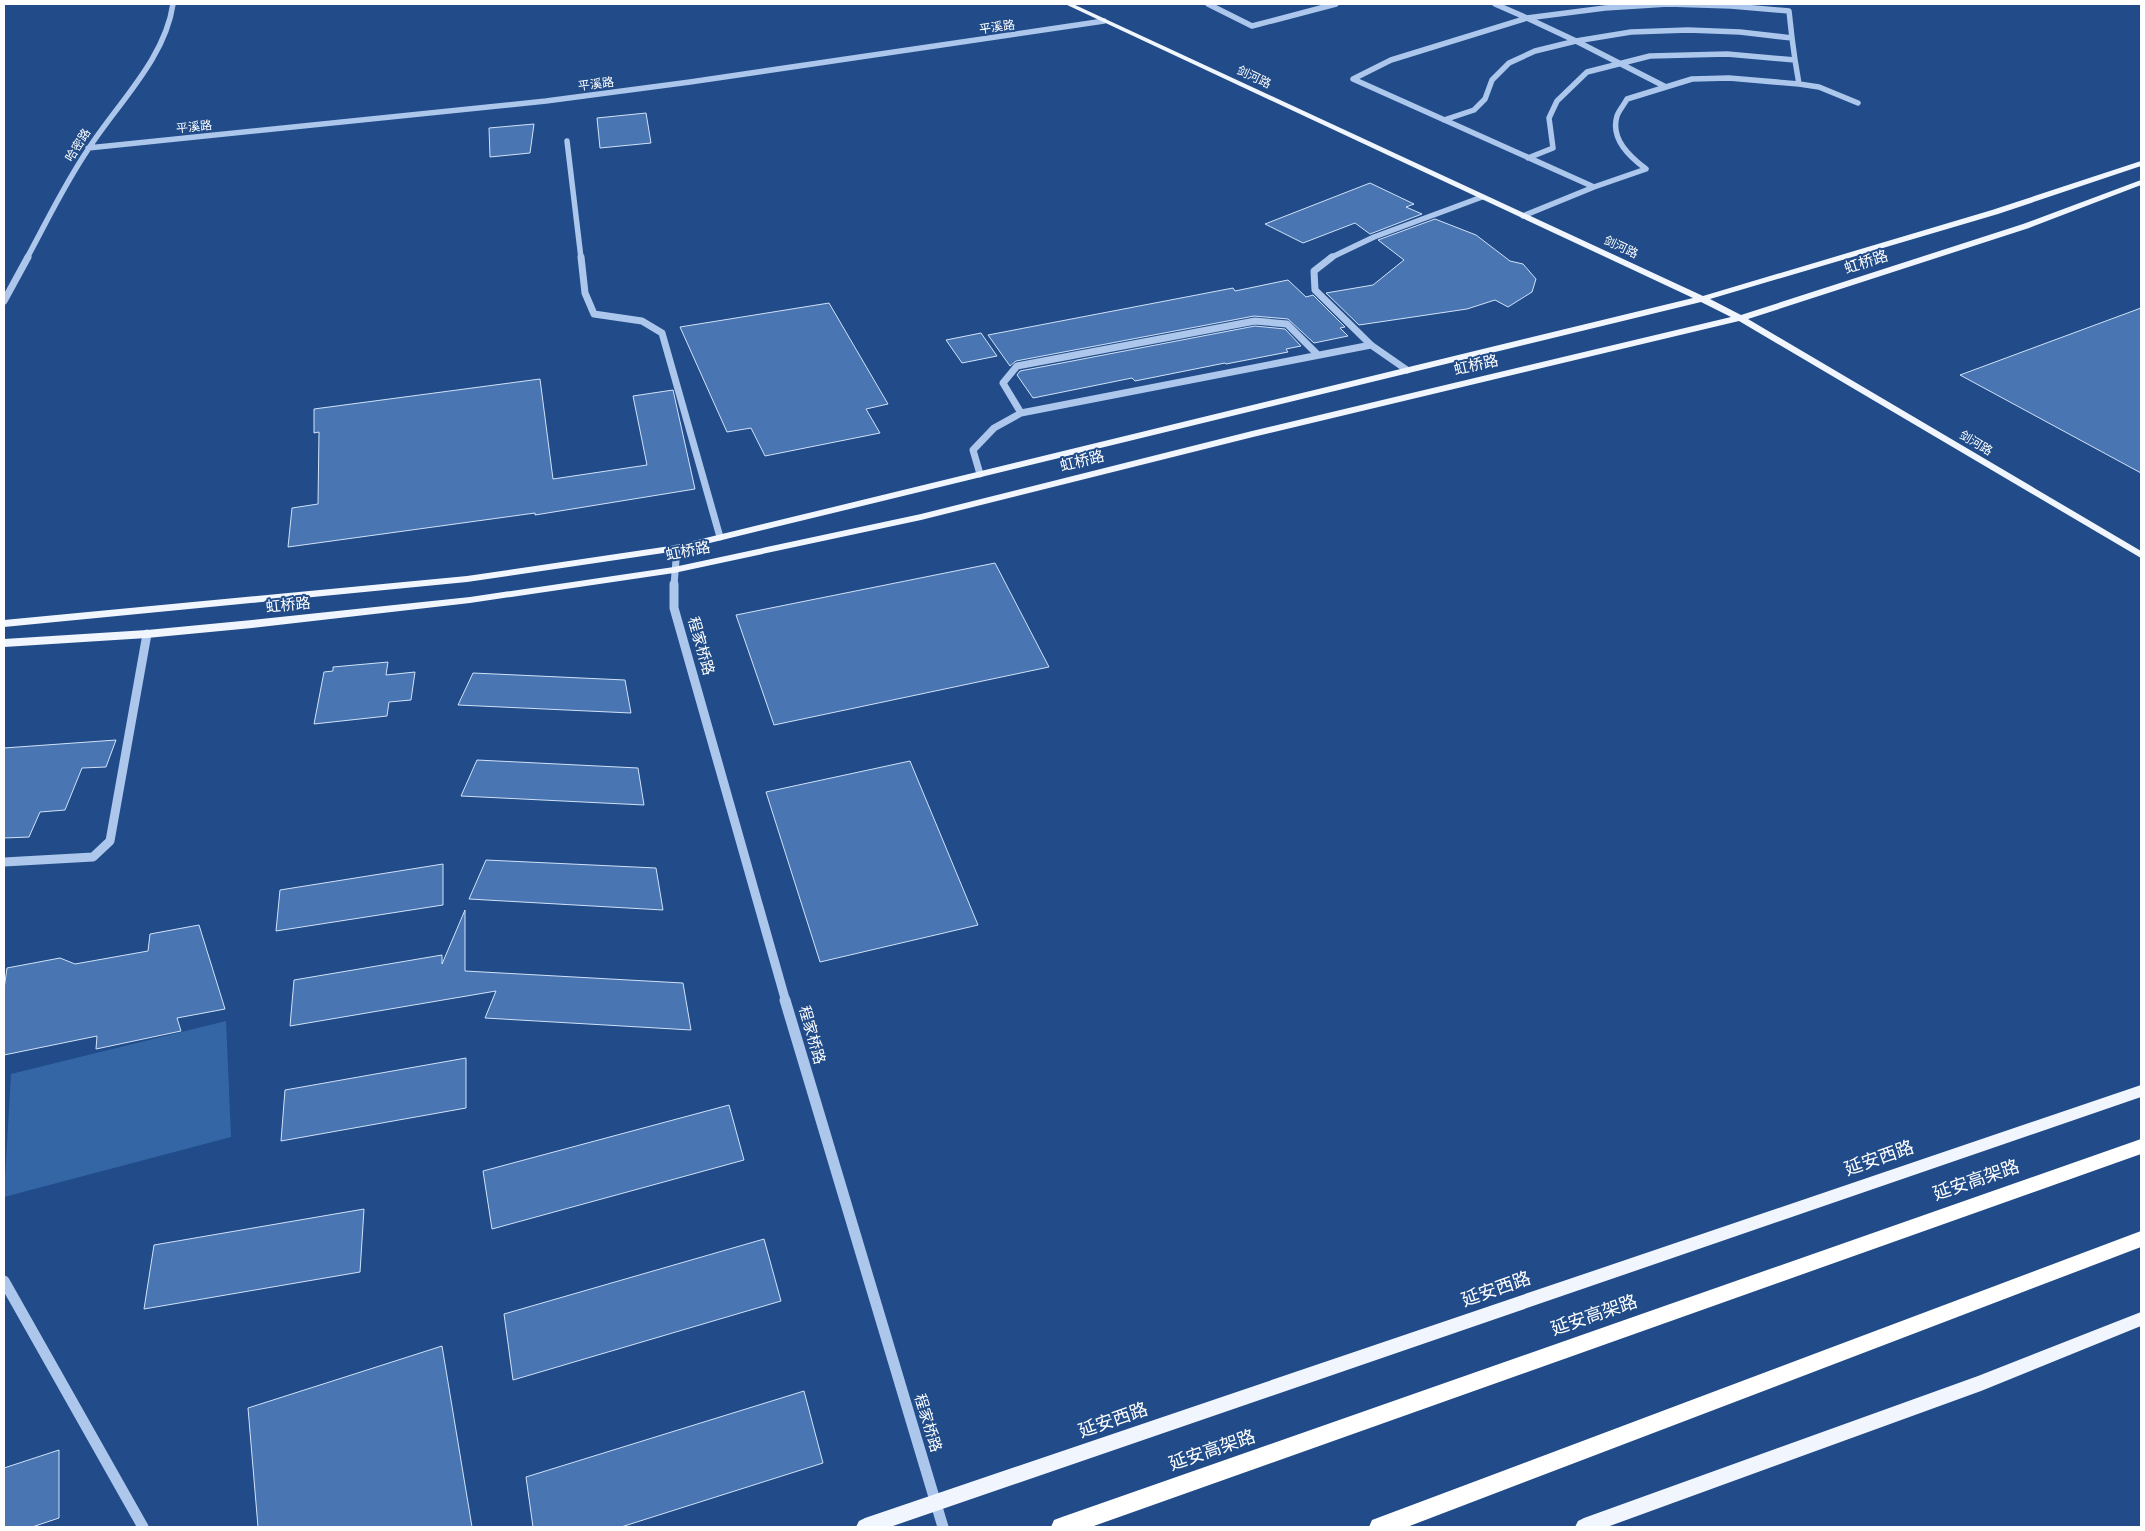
<svg xmlns="http://www.w3.org/2000/svg" width="2145" height="1531" viewBox="0 0 2145 1531" font-family="Raleway,'Noto Sans SC',sans-serif">
<style>
.green{fill:#3466a6}
.building{fill:#4976b2;stroke:#d1e2f8}
.lines{fill:none;stroke-linecap:round;stroke-linejoin:round}
.minor-far3{stroke:#acc7eb;stroke-width:5.5}
.minor-far2{stroke:#acc7eb;stroke-width:7}
.minor-far1{stroke:#acc7eb;stroke-width:9}
.minor{stroke:#acc7eb;stroke-width:11}
.major{fill:#f1f6fe;fill-rule:evenodd}
.highway{fill:#fff;fill-rule:evenodd}
.labels{text-anchor:middle;stroke-width:4;stroke-linejoin:round;paint-order:stroke}
.far-street-label{font-size:12px;fill:#fff;stroke:#214c89}
.street-label{font-size:15px;fill:#fff;stroke:#214c89}
.near-street-label{font-size:18px;fill:#fff;stroke:#214c89}
</style>
<rect width="100%" height="100%" fill="#214c89"/>
<path class="green" d="M226,1021L231,1137L4,1197L11,1074Z"/>
<path class="building" d="M646,113L651,143L600,148L597,118Z
M534,124L530,153L490,157L489,128Z
M1370,183L1414,204L1406,207L1422,214L1370,234L1355,223L1303,243L1265,224Z
M1435,219L1476,235L1510,261L1523,264L1536,279L1532,292L1508,307L1495,300L1467,309L1359,325L1326,293L1373,285L1404,260L1378,240Z
M1288,280L1306,297L1313,295L1345,327L1340,328L1348,336L1314,343L1288,319L1254,316L1016,361L1010,366L988,335L1233,288L1235,291Z
M829,303L888,404L866,409L880,433L765,456L751,428L727,432L680,327Z
M2141,308V473L1960,375Z
M1255,326L1285,329L1301,346L1286,349L1288,352L1226,364L1225,363L1135,381L1132,378L1033,398L1017,375L1020,371Z
M981,333L997,356L962,363L946,340Z
M540,379L553,479L647,465L633,396L673,390L695,489L535,515V513L288,547L292,508L318,504L319,432L314,433V409Z
M995,563L1049,667L774,725L736,615Z
M388,662L386,675L415,672L411,700L389,702L387,716L314,724L324,672L333,671V667Z
M473,673L625,680L631,713L458,705Z
M116,740L106,767L82,768L65,810L40,812L29,837L4,838V748Z
M477,760L638,768L644,805L461,796Z
M910,761L978,925L820,962L766,792Z
M486,860L656,868L663,910L469,899Z
M443,864V905L276,931L280,890Z
M465,910V971L683,983L691,1030L485,1018L496,991L290,1026L294,980L442,955V964Z
M199,925L225,1009L177,1018L181,1031L96,1049L97,1036L4,1055V989L7,968L60,958L75,964L148,951L150,934Z
M466,1058V1108L281,1141L285,1090Z
M729,1105L744,1160L492,1229L483,1171Z
M364,1209L360,1272L144,1309L154,1245Z
M764,1239L781,1301L513,1380L504,1314Z
M442,1346L472,1527H258L248,1408Z
M804,1391L823,1463L621,1527H533L526,1477Z
M59,1450V1518L32,1527H4V1468Z"/>
<g class="lines">
<path class="minor-far3" d="M1208,4L1252,26L1336,4
M1495,4L1527,18
M1668,4L1731,6L1789,11L1792,38L1740,32L1688,30L1631,32L1576,41L1527,18L1605,8Z
M1799,84L1819,87L1858,103
M1666,87L1692,79L1729,78L1799,84L1795,60
M1444,120L1474,110L1485,99L1492,80L1509,63L1535,51L1576,41L1666,87L1627,99C1624,105 1619,110 1617,116C1610,139 1630,157 1646,169L1594,187
M567,141L581,258
M88,148L546,101L690,82L1104,21
M1528,158L1553,148L1549,118L1557,101L1587,72L1650,56L1727,54L1795,60L1792,38
M1523,216L1594,187L1353,79L1391,60L1527,18
M27,258C47,221 65,183 89,148C118,103 165,59 173,4
M1330,258L1374,237L1482,197"/>
<path class="minor-far2" d="M581,257L585,293L594,314L642,321L662,333L720,537
M1332,257L1314,271L1315,290L1371,345L1407,370
M4,301L28,257
M1021,413L1003,383L1017,366L1255,321L1287,324L1318,355
M980,474L973,450L994,428L1021,413L1371,345
M674,585L677,548"/>
<path class="minor-far1" d="M674,584V608L786,1002
M4,862L93,857L110,841L147,634"/>
<path class="minor" d="M785,1000L943,1527
M4,1281L143,1527"/>
<path class="major" d="M1065,4H1073L1703,296L1992,210L2141,161V166L1998,214L1710,299L1741,315L2023,224L2141,180V185L2029,228L1748,319L2141,551V558L1739,321L1253,437L921,520L674,573L470,603L252,628L147,638L4,647V639L147,630L252,620L470,597L674,567L921,514L1252,431L1731,317L1701,302L677,551L467,582L4,627V620L467,576L677,545L1693,298Z
M2141,1085V1097L890,1527H856L859,1521L865,1518Z
M2141,1312V1326L1981,1391L1607,1527H1575L1578,1521L1584,1518L1978,1376Z"/>
<path class="highway" d="M2141,1139V1154L1091,1527H1051L1054,1520L1062,1517Z
M2141,1231V1247L1407,1527H1369L1372,1520L1380,1517Z"/>
</g>
<g class="labels">
<g class="far-street-label">
<text transform="translate(997 27) rotate(-8)" y="4">平溪路</text>
<text transform="translate(1254 77) rotate(25)" y="4">剑河路</text>
<text transform="translate(596 84) rotate(-7)" y="4">平溪路</text>
<text transform="translate(194 127) rotate(-6)" y="4">平溪路</text>
<text transform="translate(78 145) rotate(-58)" y="4">哈密路</text>
<text transform="translate(1621 247) rotate(25)" y="4">剑河路</text>
<text transform="translate(1976 443) rotate(31)" y="4">剑河路</text>
</g>
<g class="street-label">
<text transform="translate(1866 262) rotate(-18)" y="5">虹桥路</text>
<text transform="translate(1476 365) rotate(-13)" y="5">虹桥路</text>
<text transform="translate(1082 461) rotate(-14)" y="5">虹桥路</text>
<text transform="translate(688 551) rotate(-11)" y="5">虹桥路</text>
<text transform="translate(288 605) rotate(-6)" y="5">虹桥路</text>
<text transform="translate(701 646) rotate(74)" y="5">程家桥路</text>
<text transform="translate(812 1035) rotate(74)" y="5">程家桥路</text>
<text transform="translate(928 1423) rotate(73)" y="5">程家桥路</text>
</g>
<g class="near-street-label">
<text transform="translate(1879 1158) rotate(-19)" y="6">延安西路</text>
<text transform="translate(1976 1180) rotate(-19)" y="6">延安高架路</text>
<text transform="translate(1496 1289) rotate(-19)" y="6">延安西路</text>
<text transform="translate(1594 1315) rotate(-19)" y="6">延安高架路</text>
<text transform="translate(1113 1420) rotate(-19)" y="6">延安西路</text>
<text transform="translate(1212 1450) rotate(-19)" y="6">延安高架路</text>
</g>
</g>
<rect width="2145" height="1531" fill="none" stroke="#ffffff" stroke-width="10"/>
</svg>
